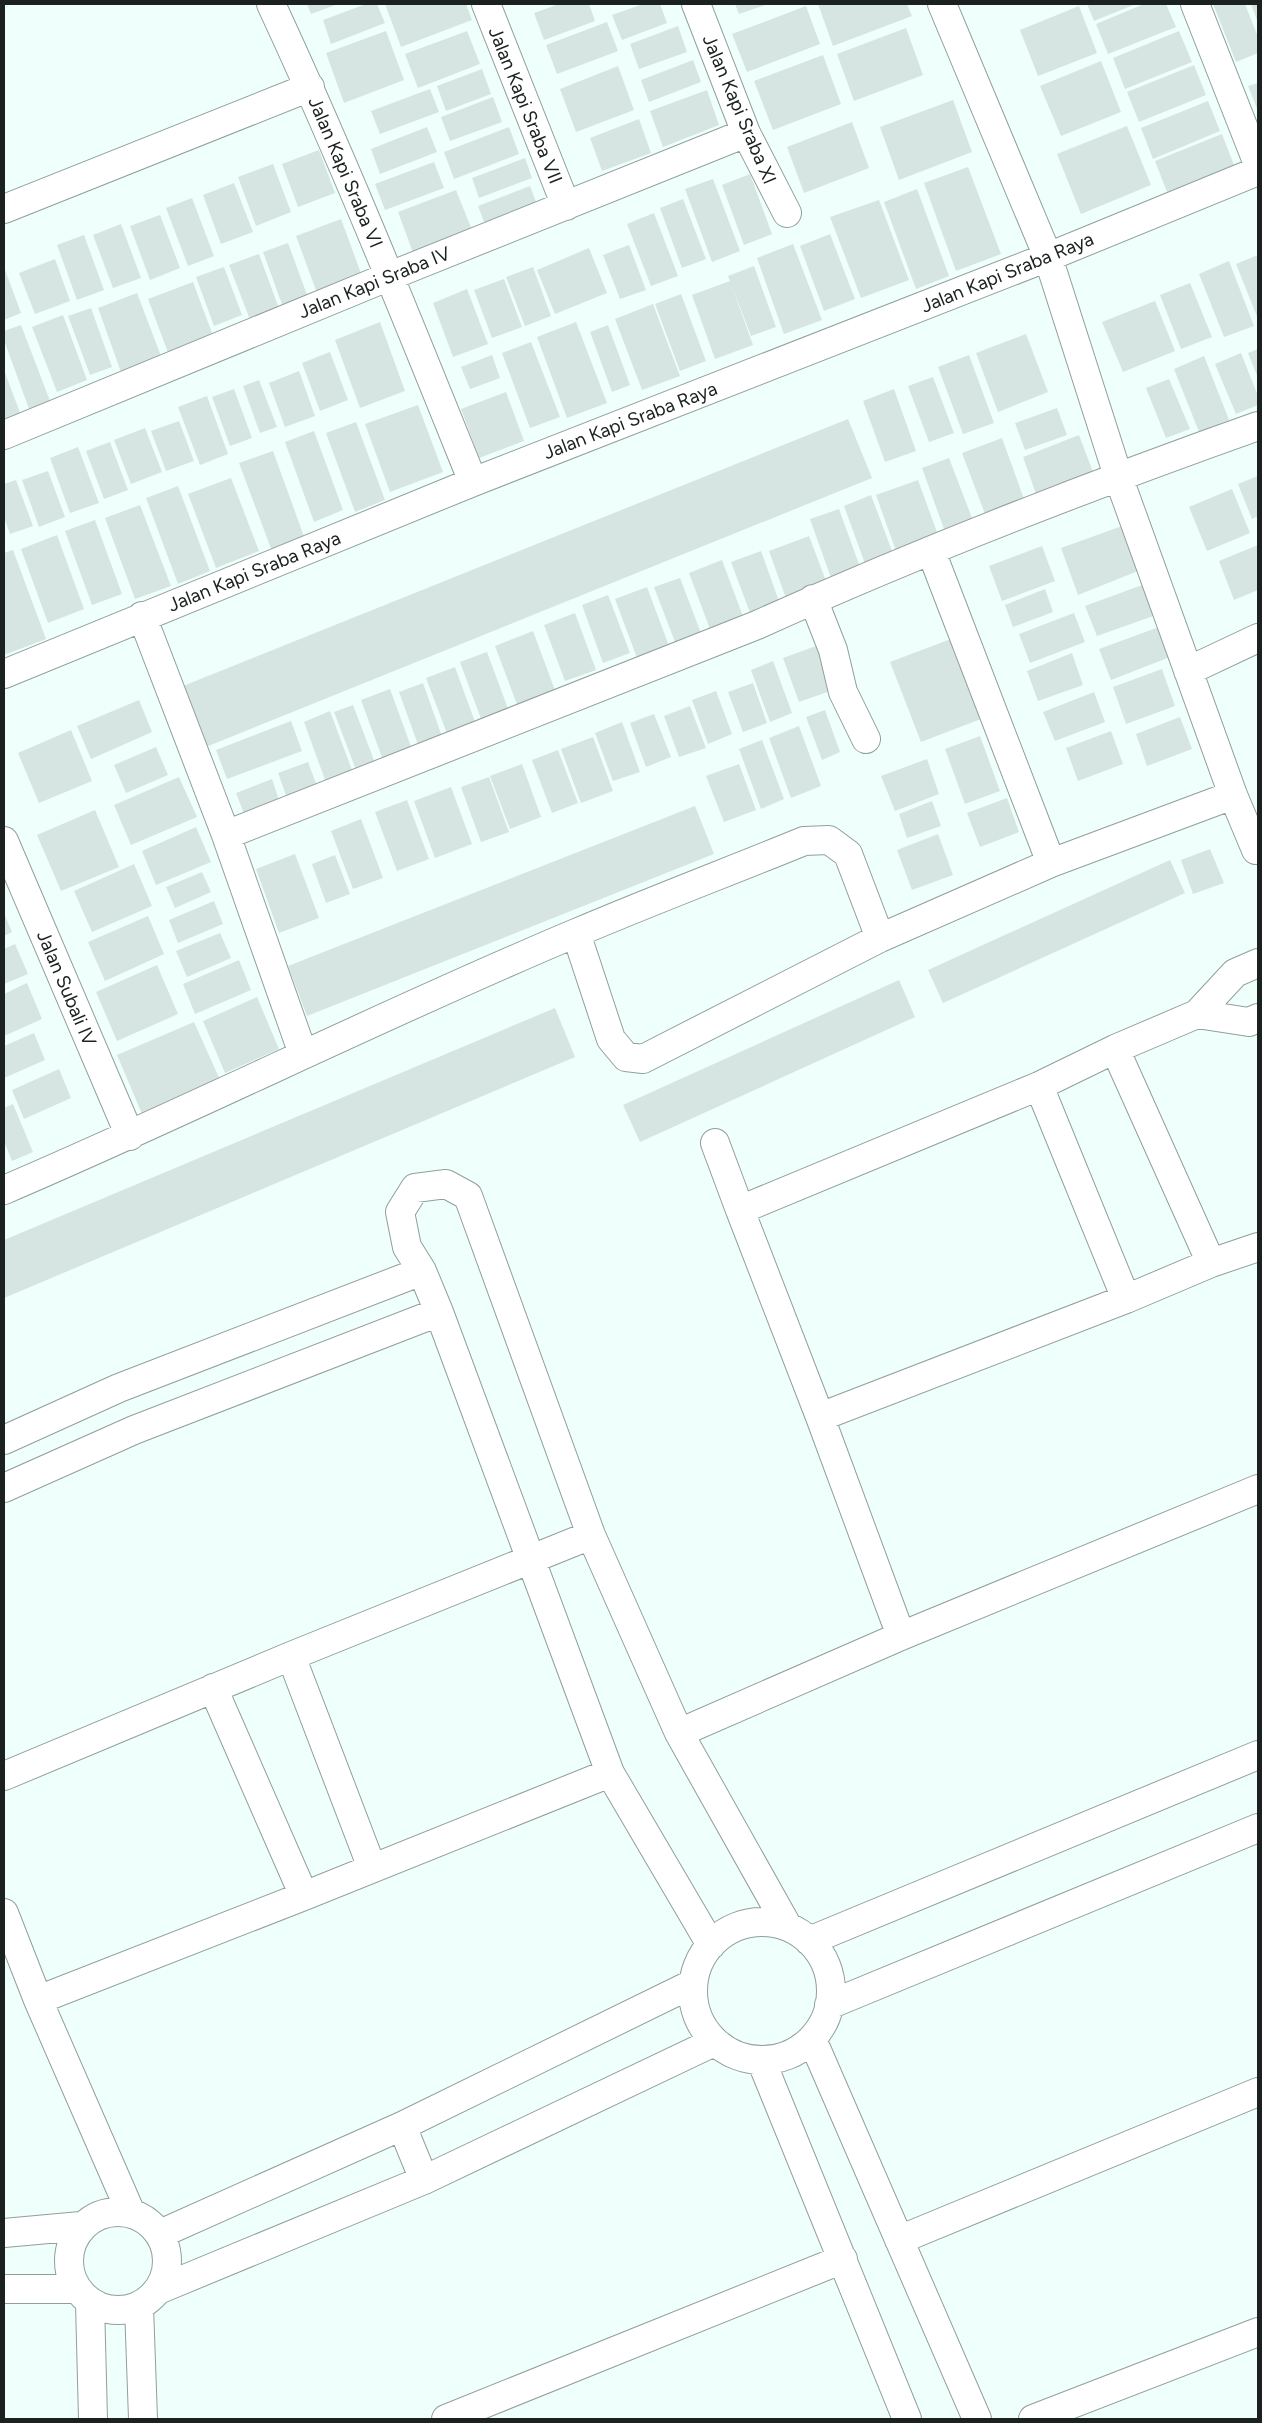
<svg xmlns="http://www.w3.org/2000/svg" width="1262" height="2423" viewBox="0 0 1262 2423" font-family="Figtree,sans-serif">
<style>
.building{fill:#d6e5e2}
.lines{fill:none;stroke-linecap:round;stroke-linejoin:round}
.minor-casing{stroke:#919f9c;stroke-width:30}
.minor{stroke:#fff;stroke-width:28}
.labels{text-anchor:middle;stroke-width:4.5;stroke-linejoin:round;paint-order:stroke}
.street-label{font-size:19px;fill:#1b211f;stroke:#fff}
</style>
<rect width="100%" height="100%" fill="#effffb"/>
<path class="building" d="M307,4H338L311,14Z
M366,4H377L385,23L331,44L323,20Z
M385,4H466L472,20L401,47Z
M559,4H589L595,21L544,40L534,13Z
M643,4H660L667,23L622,40L612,15Z
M735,4H768L739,14Z
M818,4H907L912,16L833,46Z
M1087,4H1136L1094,21Z
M1144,4H1166L1176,27L1108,54L1096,24Z
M1213,4H1245L1258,37V53L1236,62Z
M1251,4H1258V23Z
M806,6L820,44L747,72L732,34Z
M1079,6L1097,53L1038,76L1020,30Z
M607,22L618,51L557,74L546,45Z
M678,26L687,52L639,69L630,44Z
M906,28L923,75L854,101L837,54Z
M386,31L404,80L344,103L326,53Z
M467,31L480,64L418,88L405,54Z
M1179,31L1192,62L1125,89L1113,58Z
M823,55L841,104L773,130L754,81Z
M693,60L701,82L649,102L641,80Z
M1101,61L1121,112L1061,136L1040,86Z
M1194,65L1206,95L1139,122L1127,92Z
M618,66L634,110L576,132L560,89Z
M482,69L491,94L446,111L437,86Z
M1258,83V111L1248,86Z
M430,89L439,112L380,134L371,111Z
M707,90L719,125L663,147L650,111Z
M493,97L502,122L450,141L441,117Z
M953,100L972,152L899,180L880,127Z
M1208,101L1220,131L1153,159L1141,128Z
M639,119L651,153L602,171L590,138Z
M852,122L869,168L804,193L787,147Z
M1127,126L1151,185L1081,214L1057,154Z
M427,127L437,152L380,174L371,149Z
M509,127L519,154L454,179L444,152Z
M1222,134L1234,165L1167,192L1155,161Z
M319,150L335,193L298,207L282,164Z
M525,158L532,178L479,198L472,178Z
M434,162L444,188L385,210L375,184Z
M273,164L291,212L256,226L238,177Z
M968,167L1001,254L956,271L924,183Z
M750,174L772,234L744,245L722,185Z
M713,179L740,251L712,262L685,189Z
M234,183L253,232L221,244L203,195Z
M530,186L538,207L486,227L478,206Z
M917,189L949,276L916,289L884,202Z
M456,190L474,235L415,258L398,212Z
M192,198L214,256L188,266L166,208Z
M683,199L706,259L682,268L660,208Z
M879,200L909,280L861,298L830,217Z
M654,213L678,276L651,286L627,224Z
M160,215L180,268L150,280L130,226Z
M341,219L362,276L317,293L296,236Z
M121,224L141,278L113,288L93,235Z
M830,234L855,299L824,311L800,246Z
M84,235L104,290L77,300L57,245Z
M288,243L309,300L284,310L263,252Z
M793,244L822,320L784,334L757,258Z
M629,245L646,290L620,299L603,255Z
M589,248L607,293L555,314L537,270Z
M259,254L281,314L252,325L229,265Z
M1258,255V319L1236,264Z
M55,259L70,301L35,314L19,273Z
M1229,261L1254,326L1224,337L1199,274Z
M754,266L776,327L751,336L728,276Z
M4,267L21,313L4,320Z
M224,267L242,315L214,326L196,277Z
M533,267L551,316L525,326L506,277Z
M504,279L522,327L492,338L474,290Z
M730,281L753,345L715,359L692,295Z
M193,282L215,341L170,358L148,299Z
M1190,283L1212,337L1181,349L1160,295Z
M467,289L488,344L453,357L433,303Z
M137,293L161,356L121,372L98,308Z
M681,294L706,361L680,371L655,304Z
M1155,301L1175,351L1123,372L1102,322Z
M653,304L680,376L642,390L615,319Z
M91,308L112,367L90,375L68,316Z
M63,315L87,380L57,392L32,327Z
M380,322L405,391L360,408L335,340Z
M576,322L607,403L567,418L537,337Z
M21,325L50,401L29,409L4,340V331Z
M608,325L630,385L612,392L590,332Z
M1026,334L1048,392L998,412L976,353Z
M531,342L560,417L530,428L502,353Z
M1258,349V378L1248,353Z
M330,352L348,400L320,411L302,363Z
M1241,353L1258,396V405L1236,414L1215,364Z
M492,355L500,378L470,389L461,367Z
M969,355L994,423L963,434L938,367Z
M1204,356L1229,420L1199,432L1174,369Z
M4,370L22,418L4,425Z
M299,371L315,416L285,427L269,383Z
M933,377L954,433L929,442L908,386Z
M1169,379L1190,429L1166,438L1146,388Z
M259,380L277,427L260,433L243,386Z
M234,389L252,438L230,446L212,397Z
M894,389L916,451L885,462L863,401Z
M506,392L524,441L479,458L461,409Z
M207,396L228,454L200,465L178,407Z
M418,405L443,472L390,492L365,424Z
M1057,408L1067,435L1025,450L1015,423Z
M848,419L872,478L206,747L183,686Z
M179,421L194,461L166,471L151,431Z
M356,422L385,500L355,512L326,433Z
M145,428L162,472L131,484L114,440Z
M314,431L343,510L314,522L285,442Z
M1079,435L1093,472L1036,494L1023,457Z
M1002,438L1024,499L985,514L962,453Z
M110,442L128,490L104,499L86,451Z
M78,447L99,503L70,513L50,458Z
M273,451L306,542L273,554L239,463Z
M949,458L972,518L944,529L922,468Z
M48,471L65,517L39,527L22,480Z
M1258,476V516L1252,519L1238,484Z
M231,478L259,551L216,568L188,494Z
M16,480L33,526L10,534L4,517V484Z
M918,480L938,535L896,551L876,495Z
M178,486L210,571L178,584L146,498Z
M1232,489L1250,533L1207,551L1189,507Z
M871,495L895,559L867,569L844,506Z
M140,505L171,586L135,599L105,518Z
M839,509L860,567L831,578L810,519Z
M95,520L122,594L92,605L65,531Z
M1122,526L1138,571L1078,595L1061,548Z
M57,535L84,609L48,623L21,549Z
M809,536L829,589L788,604L769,551Z
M1258,545V590L1234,600L1219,561Z
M1042,546L1055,581L1002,601L989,566Z
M13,550L46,639L4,655V553Z
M761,551L781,607L752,618L731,562Z
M722,560L744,619L711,632L689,573Z
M680,578L704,641L678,650L654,587Z
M1145,584L1156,615L1097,636L1085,606Z
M647,587L672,654L640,666L615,599Z
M1045,589L1053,612L1013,627L1005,605Z
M608,595L630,653L603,663L582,605Z
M575,613L596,670L565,681L544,625Z
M1074,613L1085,642L1030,663L1019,634Z
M1159,627L1170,657L1111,680L1099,649Z
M533,631L559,701L521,715L495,646Z
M951,639L981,719L921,742L890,662Z
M816,646L833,690L799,702L783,658Z
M487,652L511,717L484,727L460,662Z
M1072,653L1083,685L1038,701L1027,671Z
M773,661L792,713L770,722L751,670Z
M455,667L479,733L451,744L426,678Z
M1162,669L1175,706L1126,724L1113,687Z
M423,683L445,745L421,753L399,692Z
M753,683L767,723L743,732L728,692Z
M390,689L413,752L384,763L361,700Z
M716,691L732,734L708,744L692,700Z
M1094,692L1105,722L1055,741L1043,712Z
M139,700L152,732L91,759L77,726Z
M353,705L377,768L358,775L334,712Z
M690,706L706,748L679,757L664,716Z
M825,710L840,752L822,760L806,717Z
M330,711L355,778L328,788L304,722Z
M654,714L671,757L646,767L630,723Z
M1180,717L1192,749L1147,766L1136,734Z
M291,721L302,751L227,779L216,750Z
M622,722L640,772L613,781L595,733Z
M799,726L821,786L791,798L769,738Z
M71,730L92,781L39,803L18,753Z
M1111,731L1123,764L1078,781L1066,748Z
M980,736L1000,791L965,804L945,749Z
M593,737L613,791L581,803L561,749Z
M762,740L784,799L761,809L739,749Z
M156,747L168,775L126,793L114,765Z
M558,750L578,803L552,813L532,760Z
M927,759L939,794L895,811L881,776Z
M308,762L321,797L291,809L278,773Z
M522,764L541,817L510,829L490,776Z
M739,764L756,810L724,822L706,776Z
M179,777L197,817L131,845L114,805Z
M489,777L509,832L481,842L461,787Z
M272,779L281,806L246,819L236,793Z
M451,787L472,844L435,858L414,801Z
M1007,798L1019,832L980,847L967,813Z
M407,800L429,859L397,871L375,812Z
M932,801L941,826L907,838L899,814Z
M695,806L714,854L307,1016L288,966Z
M95,810L119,867L61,891L37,835Z
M361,819L383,878L353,889L331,831Z
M196,827L211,862L156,885L142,851Z
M938,834L953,875L912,890L897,850Z
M1210,849L1224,883L1193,894L1181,860Z
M295,854L319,918L279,933L256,869Z
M335,855L350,894L326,903L312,864Z
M1170,860L1185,893L943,1003L928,970Z
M134,864L152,906L92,932L74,891Z
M202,872L211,892L175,908L166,887Z
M214,901L223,924L178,943L169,920Z
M4,913L12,932L4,936Z
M148,916L164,954L105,981L88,942Z
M220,933L231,958L187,977L176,951Z
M15,944L28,974L4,984V949Z
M239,960L251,990L195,1014L183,984Z
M157,965L178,1014L117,1041L96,992Z
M899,980L915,1017L640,1142L623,1105Z
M27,983L42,1019L4,1036V994Z
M257,997L279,1049L225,1073L203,1021Z
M555,1008L575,1057L4,1298V1240Z
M194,1022L220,1080L142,1114L117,1055Z
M34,1033L45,1060L4,1078V1046Z
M59,1069L71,1098L24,1119L12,1090Z
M13,1104L33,1152L12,1161L4,1141V1108Z"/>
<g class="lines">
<g class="minor-casing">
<path id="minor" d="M271,4C344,161 408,321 473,482
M486,4L566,206
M696,4L746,133L787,213
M942,4L1048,257L1118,476L1233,795L1256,850
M1195,4L1258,164
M4,209L310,87
M4,435L390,276L746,133
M931,551L1051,863
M813,599L833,650L843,692L866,739
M142,616L226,835L303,1054
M1188,671L1258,638
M4,674L473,482L1048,257L1258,171
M226,835L757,625C921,551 1089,486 1258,426
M4,841L130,1136
M576,933L611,1039L626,1057L643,1059L880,938L1051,863L1233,795
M1258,963L1235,973L1197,1014L1249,1022L1258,1018
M1115,1049L1211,1263
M1039,1086L1126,1299
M715,1143L740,1210
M4,1190C196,1108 383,1014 576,933C651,901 728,872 804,841L829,840L848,854L880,938
M820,1417L1126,1299L1211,1263L1258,1247
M4,1440L119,1388L422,1271
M4,1488L134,1430L439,1312
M901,1636L820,1417L740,1210L1039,1086L1115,1049L1197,1014
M291,1656L372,1868
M213,1688L304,1896
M679,1733L901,1636L1258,1489
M4,1776L291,1656L591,1535
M4,1913L38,2000L131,2213
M693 1991a69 69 0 1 1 138 0a69 69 0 1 1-138 0Z
M809,1941L1258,1755
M711,1945L610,1773L439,1312L422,1271L407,1247L400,1212L415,1188L446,1184L468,1196L591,1535L679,1733L788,1927
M38,2000L304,1896L610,1773
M829,2005L1258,1828
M812,2039L977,2419
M761,2060L907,2419
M402,2126L424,2180
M69 2261a49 49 0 1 1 98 0a49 49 0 1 1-98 0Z
M4,2233L81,2226
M160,2234L402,2126L692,1984
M899,2240L1258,2092
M4,2289H75
M158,2290L424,2180L714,2042
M90,2303L93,2419
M139,2306L143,2419
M446,2419L843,2259
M1033,2419L1258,2332"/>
</g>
<use href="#minor" class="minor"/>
</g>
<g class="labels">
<g class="street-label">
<text transform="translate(526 105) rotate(68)" y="7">Jalan Kapi Sraba VII</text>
<text transform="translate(740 109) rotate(67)" y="7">Jalan Kapi Sraba XI</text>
<text transform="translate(346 172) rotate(67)" y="7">Jalan Kapi Sraba VI</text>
<text transform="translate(1007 272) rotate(-22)" y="7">Jalan Kapi Sraba Raya</text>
<text transform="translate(374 282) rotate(-22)" y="7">Jalan Kapi Sraba IV</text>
<text transform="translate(630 420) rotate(-21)" y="7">Jalan Kapi Sraba Raya</text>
<text transform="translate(254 571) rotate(-22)" y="7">Jalan Kapi Sraba Raya</text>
<text transform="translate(67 988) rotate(67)" y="7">Jalan Subali IV</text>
</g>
</g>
<rect width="1262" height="2423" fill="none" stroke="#1b211f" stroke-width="10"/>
</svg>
